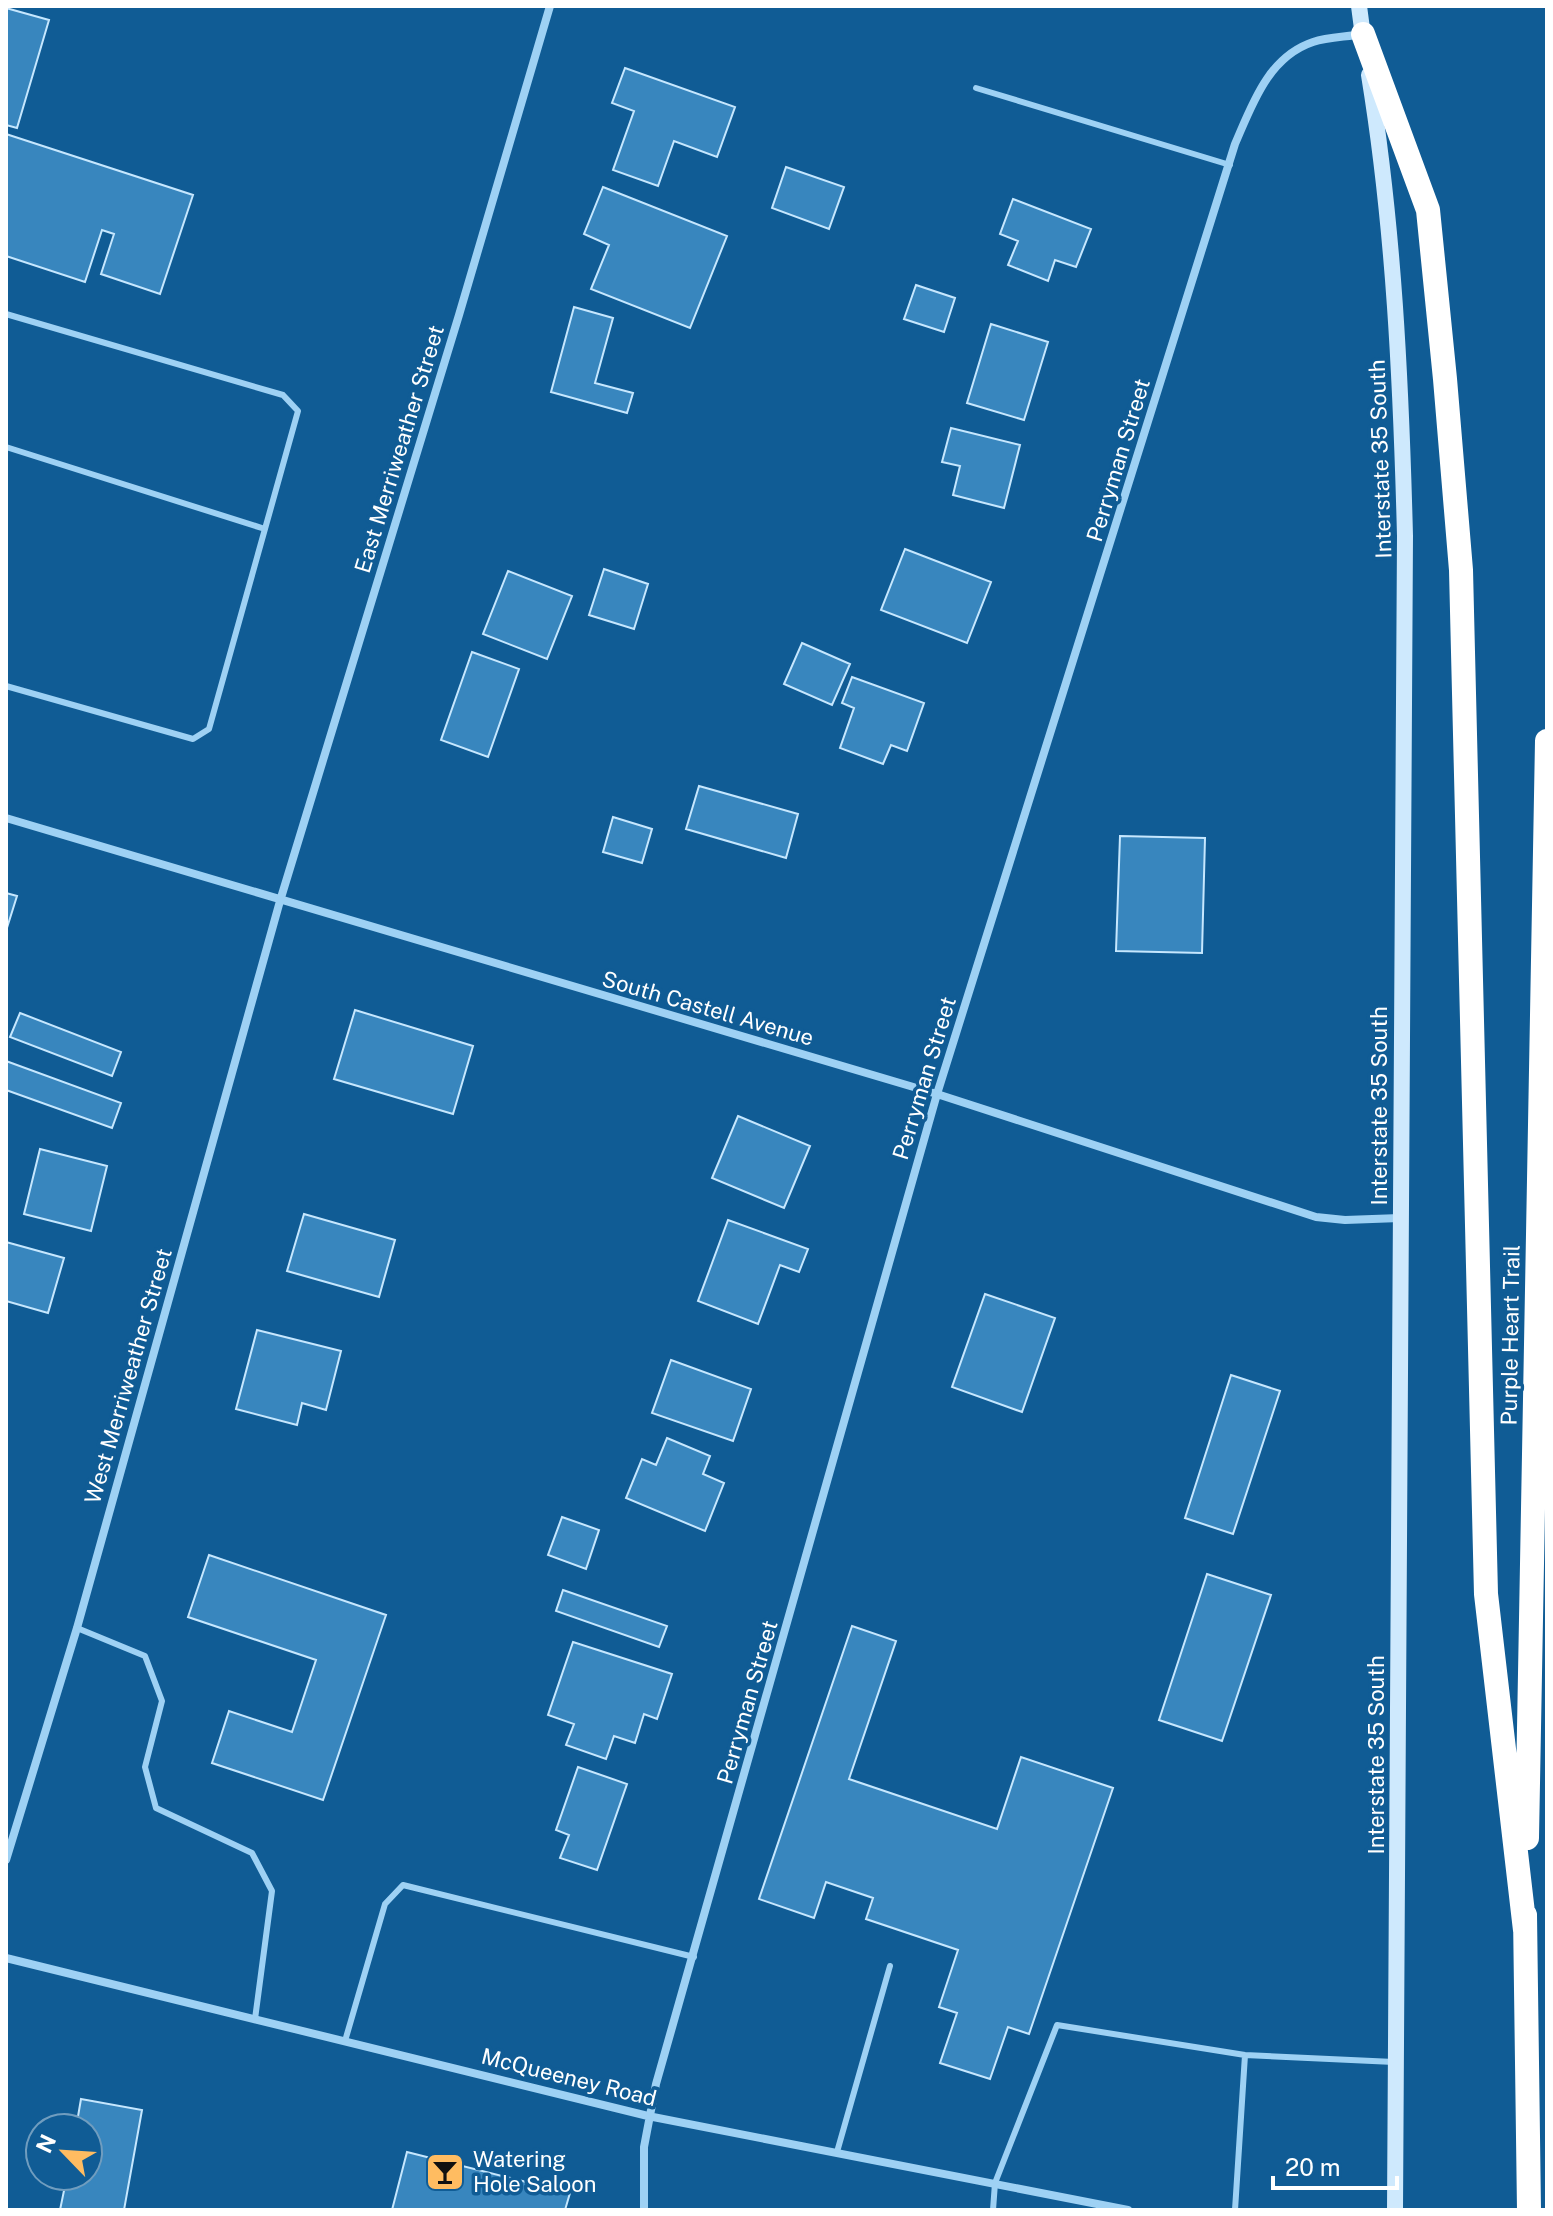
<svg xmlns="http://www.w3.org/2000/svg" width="1553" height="2216" viewBox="0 0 1553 2216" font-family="'Public Sans',sans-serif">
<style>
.building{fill:#3886be;stroke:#c6e7fe;stroke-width:2}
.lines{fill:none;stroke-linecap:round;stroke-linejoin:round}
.service{stroke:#9ed1f4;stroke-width:6}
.minor{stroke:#9ed1f4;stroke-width:8}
.secondary{stroke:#cee9fd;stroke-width:16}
.motorway{stroke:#fff;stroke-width:24}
.labels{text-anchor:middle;stroke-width:7;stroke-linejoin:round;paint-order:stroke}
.street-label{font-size:22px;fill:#fff;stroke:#105c95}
.poi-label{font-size:22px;fill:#fff;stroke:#105c95;text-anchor:start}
</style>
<rect width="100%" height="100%" fill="#105c95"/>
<path class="building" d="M6,8L49,20L17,128L6,125Z
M625,68L735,107L717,157L674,141L658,186L613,170L634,111L612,103Z
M6,134L193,195L160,294L101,274L114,234L102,230L85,282L6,256Z
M786,167L844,187L829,229L772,208Z
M603,187L727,236L690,328L591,289L609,245L584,234Z
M1013,199L1091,229L1076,267L1055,260L1048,281L1008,265L1018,241L1000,234Z
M916,285L955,298L944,332L904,319Z
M574,307L613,318L595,383L633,393L627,413L551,392Z
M991,324L1048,342L1024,420L967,403Z
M951,428L1020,445L1004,508L953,495L960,466L942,462Z
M905,549L991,582L967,643L881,610Z
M604,569L648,584L634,629L589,615Z
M508,571L572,596L547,659L483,634Z
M802,643L850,664L832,705L784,684Z
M472,652L519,669L488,757L441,740Z
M852,677L924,703L907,751L891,745L883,764L840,748L854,708L842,703Z
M699,786L798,814L786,858L686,829Z
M613,817L652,829L642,863L603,852Z
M1120,836L1205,838L1202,953L1116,951Z
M6,893L17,896L6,931Z
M355,1010L473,1046L453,1114L334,1079Z
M20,1013L121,1052L112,1076L10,1037Z
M6,1061L121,1103L112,1128L6,1090Z
M738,1116L810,1146L784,1208L712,1178Z
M40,1149L107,1166L91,1231L24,1214Z
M304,1214L395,1240L379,1297L287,1271Z
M728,1220L808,1249L799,1272L780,1265L758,1324L698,1301Z
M6,1242L64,1258L48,1313L6,1301Z
M985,1294L1055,1318L1022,1412L952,1387Z
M257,1330L341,1351L326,1410L302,1403L297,1425L236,1409Z
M671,1360L751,1389L733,1441L652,1413Z
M1231,1375L1280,1391L1233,1534L1185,1518Z
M667,1438L710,1456L703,1474L724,1483L705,1531L626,1498L642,1459L656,1465Z
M562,1517L599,1530L586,1569L548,1555Z
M209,1555L386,1615L323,1800L212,1763L229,1711L292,1732L316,1660L188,1617Z
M1207,1574L1271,1595L1222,1741L1159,1720Z
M563,1590L667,1626L659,1647L556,1611Z
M852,1626L896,1641L849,1779L997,1829L1021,1757L1113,1788L1029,2034L1008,2027L990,2079L940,2063L957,2013L939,2007L958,1950L866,1919L873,1898L826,1882L814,1918L759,1899Z
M573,1642L672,1674L657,1719L644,1714L635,1743L614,1736L606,1759L566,1745L574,1724L548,1715Z
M578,1767L627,1784L597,1870L560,1858L569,1835L556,1830Z
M81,2099L142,2110L124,2210H60L67,2176H88V2128H76Z
M407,2152L570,2193L565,2210H392Z"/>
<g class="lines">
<path class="service" d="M976,88L1230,165
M6,314L283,395L298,411L209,729L193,739L6,686
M6,447L265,529
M77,1628L145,1656L162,1701L145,1767L156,1808L252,1853L272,1891L255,2019
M345,2041L385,1904L403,1885L694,1957
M837,2152L890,1966
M993,2210L995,2183L1057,2025L1245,2055L1394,2062
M1235,2210L1245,2055"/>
<path class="minor" d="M6,818L937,1094L1316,1217L1345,1220L1400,1218
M6,1860L77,1628L280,901L459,315L550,6
M6,1958L648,2116L1128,2210
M644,2210V2147L656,2084L937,1094L1235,144C1252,105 1268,57 1313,42C1328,37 1346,37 1362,34"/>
<path class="secondary" d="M1359,6L1364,44
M1369,75C1394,228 1401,382 1405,536L1395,2210"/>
<path class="motorway" d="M1363,34L1428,210L1445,379L1461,570L1486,1594L1525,1930
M1527,1838L1547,741
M1525,1915L1529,2210"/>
</g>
<defs>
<g id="bar-square" transform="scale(2)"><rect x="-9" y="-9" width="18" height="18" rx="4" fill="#ffbc61" stroke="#105c95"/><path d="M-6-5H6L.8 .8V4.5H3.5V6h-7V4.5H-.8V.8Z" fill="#111"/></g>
</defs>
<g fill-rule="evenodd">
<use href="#bar-square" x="445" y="2172"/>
</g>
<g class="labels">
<g class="street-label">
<text transform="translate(399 449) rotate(-73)" y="8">East Merriweather Street</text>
<text transform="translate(1380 459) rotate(-92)" y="8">Interstate 35 South</text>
<text transform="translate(1118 460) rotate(-73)" y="8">Perryman Street</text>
<text transform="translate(708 1008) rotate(16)" y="8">South Castell Avenue</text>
<text transform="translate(924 1078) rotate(-73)" y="8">Perryman Street</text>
<text transform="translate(1379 1106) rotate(-90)" y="8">Interstate 35 South</text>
<text transform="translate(1510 1335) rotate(-89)" y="8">Purple Heart Trail</text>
<text transform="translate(128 1376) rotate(-74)" y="8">West Merriweather Street</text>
<text transform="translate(747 1702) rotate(-74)" y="8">Perryman Street</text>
<text transform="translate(1376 1755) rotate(-90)" y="8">Interstate 35 South</text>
<text transform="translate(569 2077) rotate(14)" y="8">McQueeney Road</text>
</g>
<g class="poi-label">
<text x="473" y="2167">Watering<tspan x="473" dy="25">Hole Saloon</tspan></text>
</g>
</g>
<rect width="1553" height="2216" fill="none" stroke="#ffffff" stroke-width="16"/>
<g transform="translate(64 2152) rotate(295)"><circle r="38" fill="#105c95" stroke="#709dbf" stroke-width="2"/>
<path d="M0-6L14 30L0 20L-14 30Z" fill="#ffbc61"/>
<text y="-12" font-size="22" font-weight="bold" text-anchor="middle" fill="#ffffff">N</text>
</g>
<path d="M1273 2176v12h124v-12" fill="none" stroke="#ffffff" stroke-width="4"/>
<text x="1285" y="2176" font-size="24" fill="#ffffff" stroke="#105c95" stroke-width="6" paint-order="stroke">20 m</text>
</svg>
